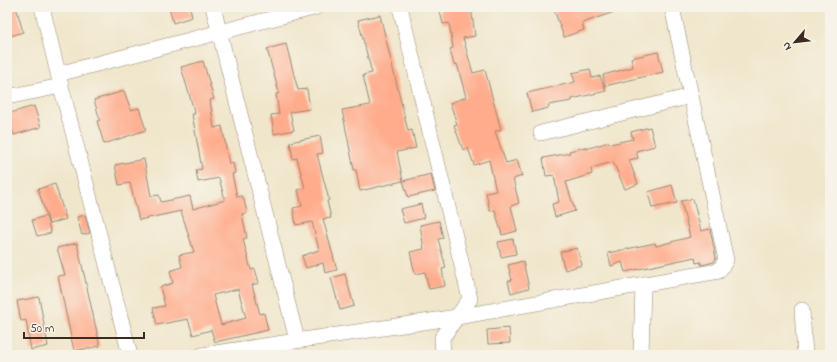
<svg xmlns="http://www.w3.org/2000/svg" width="837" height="362" viewBox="0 0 837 362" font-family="'Indie Flower',sans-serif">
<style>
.building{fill:#ffac8c;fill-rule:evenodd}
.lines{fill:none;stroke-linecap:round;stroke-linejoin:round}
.minor-casing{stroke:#968874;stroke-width:16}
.minor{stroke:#fff;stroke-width:15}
</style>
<rect width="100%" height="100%" fill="#f7f3e8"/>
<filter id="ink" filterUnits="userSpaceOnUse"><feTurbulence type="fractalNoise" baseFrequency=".025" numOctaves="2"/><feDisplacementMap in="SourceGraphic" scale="8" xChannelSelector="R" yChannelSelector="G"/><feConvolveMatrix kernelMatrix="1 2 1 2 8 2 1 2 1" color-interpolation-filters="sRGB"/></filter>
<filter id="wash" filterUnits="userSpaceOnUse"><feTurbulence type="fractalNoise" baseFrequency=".012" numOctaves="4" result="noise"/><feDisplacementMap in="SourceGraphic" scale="16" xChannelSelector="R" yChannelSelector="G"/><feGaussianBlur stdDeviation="0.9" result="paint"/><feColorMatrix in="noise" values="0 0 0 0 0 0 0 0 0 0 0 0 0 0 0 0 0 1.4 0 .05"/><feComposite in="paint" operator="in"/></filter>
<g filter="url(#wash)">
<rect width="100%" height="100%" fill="#f0e6cb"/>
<g id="blocks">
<path class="building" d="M7,7H16L23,32L7,37Z
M169,7H190L192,17L173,23Z
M439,7H471L475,36L463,38L473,73L485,70L501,130L495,131L506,163L517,160L522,176L513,179L519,203L511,206L517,231L502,235L495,210L490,211L486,193L496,191L489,160L474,165L468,148L463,150L454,125L457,124L450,103L466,97L457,64L454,65L450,49L453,48L449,23L443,24Z
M553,7H623V9L582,23L584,30L564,37Z
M380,15L408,131L412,130L416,148L397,152L403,181L360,191L356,170H354L342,110L370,105L363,75L372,73L358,20Z
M286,44L298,90L307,89L310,109L290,112L294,130L274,134L271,115L279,114L276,94L279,93L267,49Z
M658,52L663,72L605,86L603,75L633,67L631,58Z
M203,61L214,99L210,100L214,128L222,126L229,164L233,163L235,173L232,174L237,197L242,196L244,200L247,213L242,214L247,238L243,239L251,270L255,269L259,283L252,285L260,314L264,313L268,330L215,342L211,330L193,335L188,319L157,325L153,308L165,306L160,287L173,283L170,271L182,267L179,255L194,252L181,211L139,220L130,183L119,185L115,165L144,159L151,196L159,195L161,202L190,196L193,209L225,200L219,178L198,182L196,170L202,169L192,114H195L181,67ZM238,289L246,318L221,325L213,295Z
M590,69L592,78L600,76L606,91L572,99V101L548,105L549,108L532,112L527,93L575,82L572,73Z
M124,91L131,110L139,108L146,130L104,144L97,121L100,120L94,100Z
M34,106L41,127L14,135L7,114Z
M650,127L655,146L636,151L638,158L629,160L638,184L625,189L613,162L591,168L592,174L566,182L575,211L555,217L552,204L559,202L554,175L546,176L543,158L570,153L569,151L585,147L586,149L609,142L610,144L633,139L631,132Z
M320,136L323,153L317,154L329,200L327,201L331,218L323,219L337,270L325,273L323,263L306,268L302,256L319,250L312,222L296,225L293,208L302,206L298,190L305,188L297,158L293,159L290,142Z
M431,174L435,191L408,197L403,181Z
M55,184L66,219L49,224L38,189Z
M672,185L677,203L652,208L648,192Z
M693,199L701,231L710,229L716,258L714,262L701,265V262L696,263L695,257L625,272L622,262L611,266L608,253L655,243L656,246L690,237L681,201Z
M421,204L424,218L404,223L400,209Z
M85,215L90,233L82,235L77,217Z
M46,216L51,233L37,236L32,220Z
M439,221L443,238L438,239L446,268L442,269L445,286L429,289L425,272L415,274L410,252L424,249L420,225Z
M513,239L516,254L501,257L498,242Z
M77,243L100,346L74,351L58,276L65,275L57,248Z
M577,248L582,265L565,270L560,252Z
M523,261L529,288L511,293L508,281L512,280L508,265Z
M345,274L354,306L340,310L331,278Z
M39,297L48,346L31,350L26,320L21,321L17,301Z
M509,328L510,343L488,344L487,330Z"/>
</g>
</g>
<g filter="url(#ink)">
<use href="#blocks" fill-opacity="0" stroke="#968874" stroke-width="1"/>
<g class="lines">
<g class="minor-casing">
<path id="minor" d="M42,7L61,86L130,355
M213,7L297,340
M58,74L317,7
M7,97L61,86
M541,133L691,96
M802,310L805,355
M202,355L457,317L470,299L400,7
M443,355L442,338L457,317L719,271L726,260L672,7
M641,355L643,284"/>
</g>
<use href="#minor" class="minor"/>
</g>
</g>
<rect width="837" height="362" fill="none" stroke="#f7f3e8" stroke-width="24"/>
<g transform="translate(795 42) rotate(242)" stroke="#f7f3e8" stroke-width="3" paint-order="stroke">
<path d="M0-3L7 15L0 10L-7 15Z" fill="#3b2a1e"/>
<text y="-6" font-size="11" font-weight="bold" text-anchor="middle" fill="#3b2a1e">N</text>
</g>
<path d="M24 332v6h120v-6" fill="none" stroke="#3b2a1e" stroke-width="2"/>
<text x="30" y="332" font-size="12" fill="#3b2a1e" stroke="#f7f3e8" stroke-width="3" paint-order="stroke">50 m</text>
</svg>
